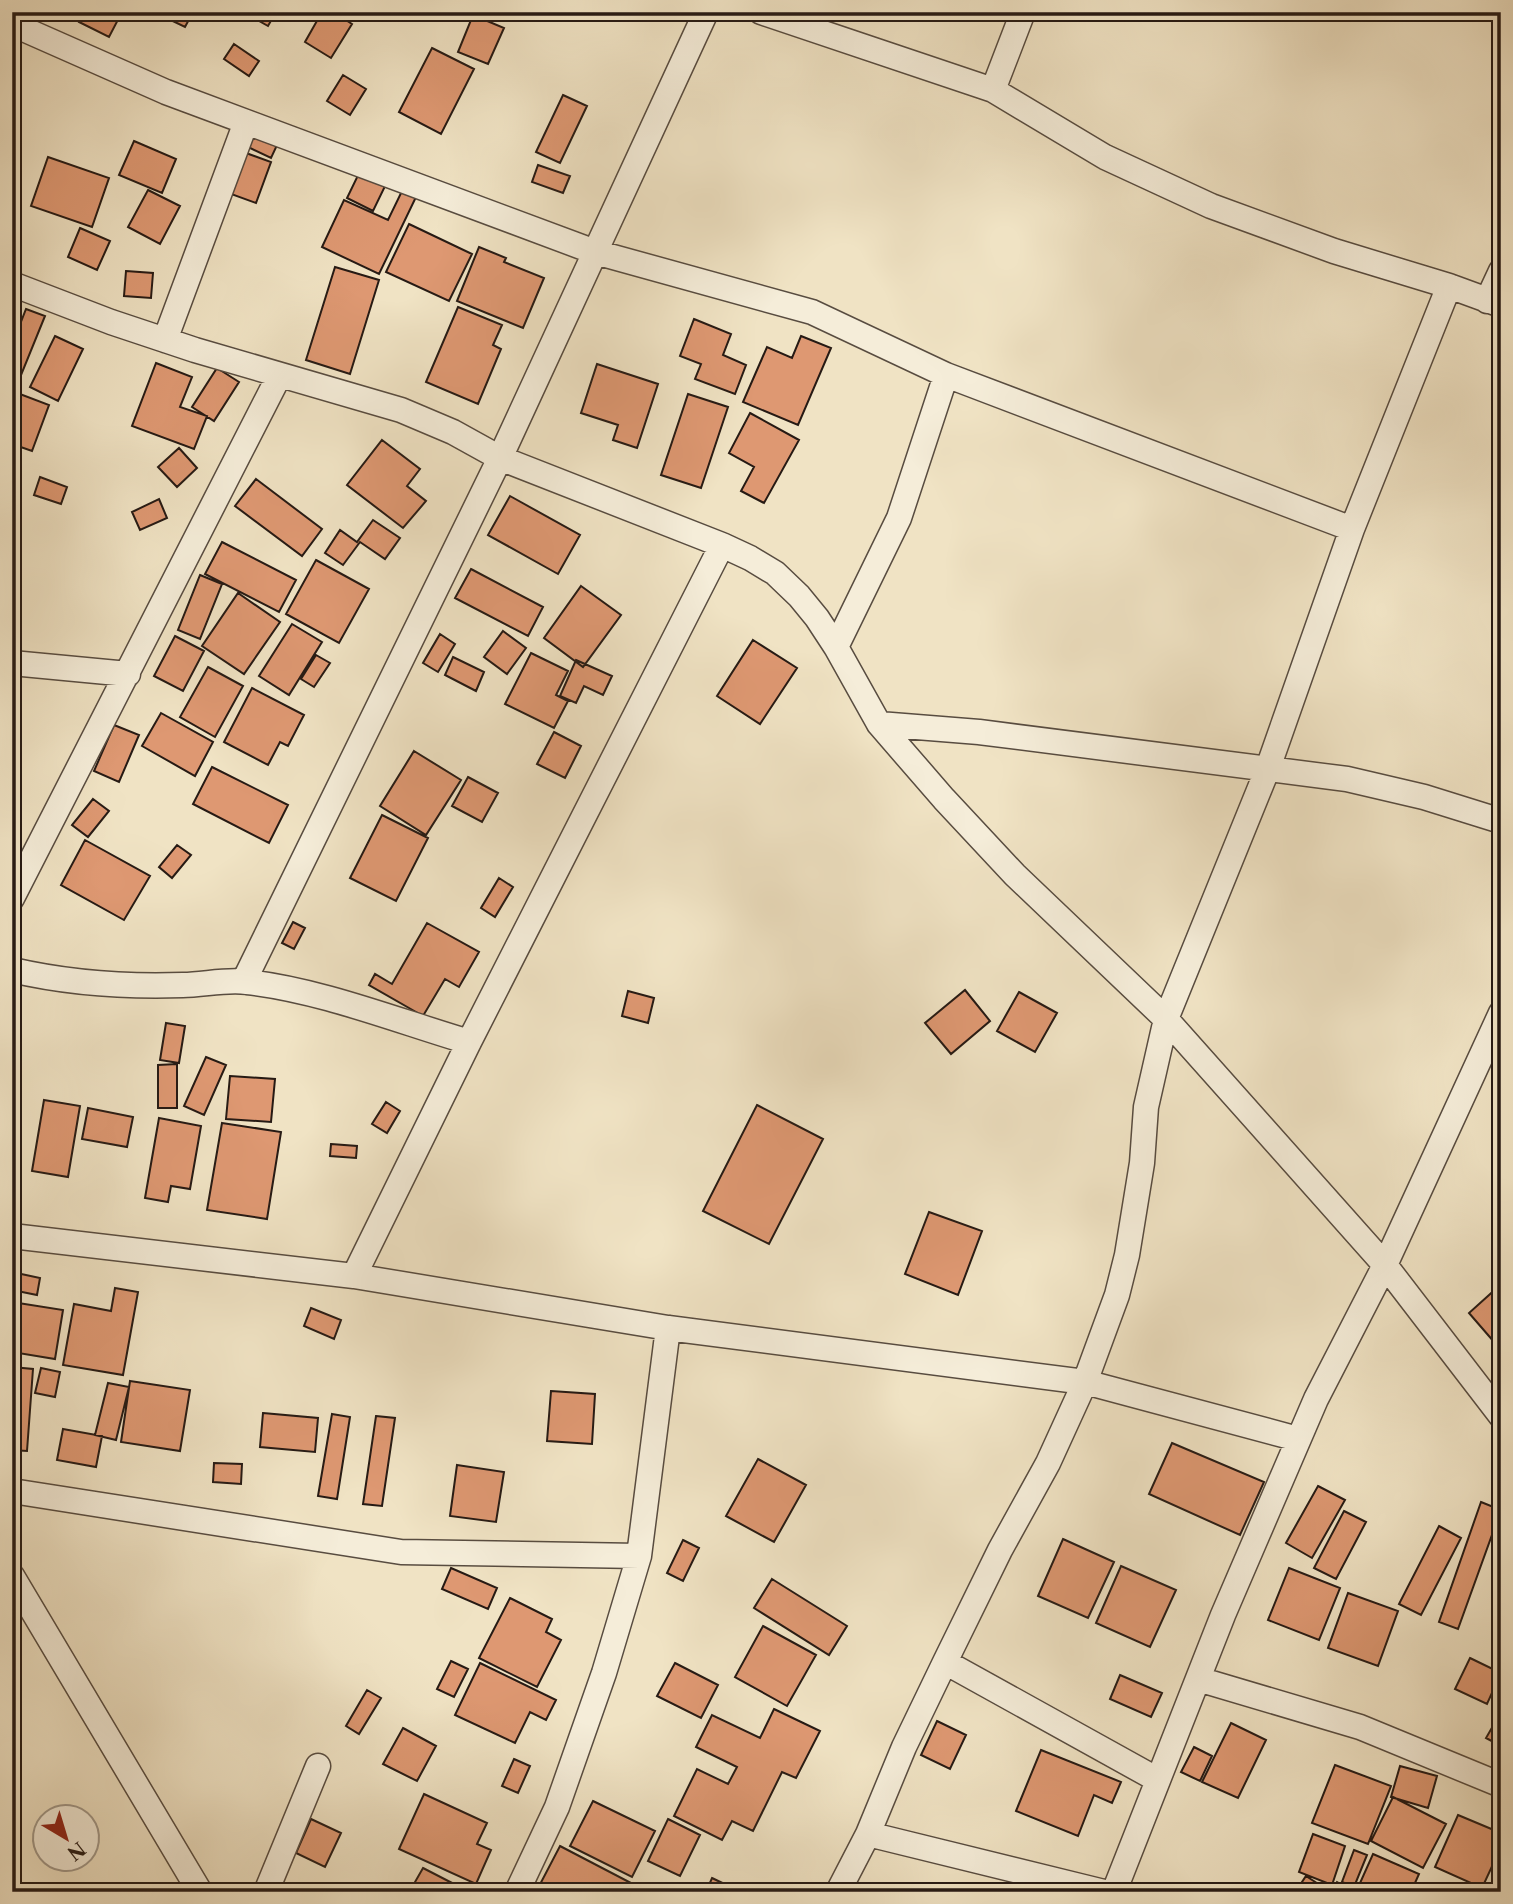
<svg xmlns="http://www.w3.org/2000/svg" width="1513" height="1904" viewBox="0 0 1513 1904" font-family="'Libre Caslon Text',serif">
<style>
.building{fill:#de9872;stroke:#261a14;stroke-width:2}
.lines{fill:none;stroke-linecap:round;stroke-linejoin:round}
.minor-casing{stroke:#584c40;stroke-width:27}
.minor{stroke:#f5edd9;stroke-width:24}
</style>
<rect width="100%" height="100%" fill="#f0e3c4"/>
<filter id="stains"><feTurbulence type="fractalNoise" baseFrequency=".00286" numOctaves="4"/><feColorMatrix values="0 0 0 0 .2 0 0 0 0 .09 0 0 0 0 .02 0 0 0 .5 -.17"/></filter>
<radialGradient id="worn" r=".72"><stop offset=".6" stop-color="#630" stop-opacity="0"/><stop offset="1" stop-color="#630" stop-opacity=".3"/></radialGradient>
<path class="building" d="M84,12H122L109,37L79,22Z
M154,12H193L185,27Z
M243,12H276L268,26Z
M322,12H333L352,24L331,58L305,42Z
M473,15L504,28L488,64L458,52Z
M234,44L259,61L249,76L224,59Z
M432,48L474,69L441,134L399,112Z
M343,75L366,89L350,115L327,101Z
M563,95L587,106L560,163L536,152Z
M251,130L278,143L271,158L244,145Z
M134,141L176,159L162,193L119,175Z
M235,149L271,162L256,203L220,190Z
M48,157L109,178L92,227L31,206Z
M538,165L570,176L563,193L532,182Z
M362,167L388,180L373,211L347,198Z
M148,190L180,206L160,244L128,227Z
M402,191L416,197L379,274L322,247L344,200L388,220Z
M409,224L472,254L449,301L386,272Z
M80,228L110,241L97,270L68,257Z
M479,247L506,258L504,262L544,278L523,328L457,301Z
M335,267L379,280L350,374L306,360Z
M126,271L153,273L151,298L124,296Z
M458,307L502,325L493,345L501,349L478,404L426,382Z
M26,309L45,316L17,385L12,383V345Z
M694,319L731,334L723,355L746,365L735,394L695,379L701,364L680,356Z
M55,336L83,349L58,401L30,387Z
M801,336L831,348L798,425L743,402L767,347L792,358Z
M156,363L192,377L180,407L207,416L194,449L132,426Z
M597,364L658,384L637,448L613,440L618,425L581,413Z
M217,368L239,382L214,421L192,407Z
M12,391L49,405L32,451L12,444Z
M688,394L728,407L701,488L661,475Z
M750,413L799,440L764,503L741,491L754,467L729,453Z
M382,440L420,469L407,486L426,501L403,528L347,485Z
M179,448L197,468L177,487L158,467Z
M40,477L67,487L61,504L34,495Z
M256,479L322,529L302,556L235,506Z
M510,496L580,535L558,574L488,535Z
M159,499L167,518L140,530L132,512Z
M373,520L400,538L385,559L360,542L343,565L325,553L340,530L357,542Z
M222,542L296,580L279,612L205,574Z
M316,560L369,589L339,643L286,614Z
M471,569L543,607L528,636L455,598Z
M200,575L222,584L200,639L178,630Z
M581,586L621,615L583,667L544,638Z
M238,593L280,622L244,674L202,646Z
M292,624L322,642L289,695L259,676Z
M503,631L526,648L507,674L484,657Z
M440,634L455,644L438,672L423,663Z
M175,636L204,651L183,691L154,676Z
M753,640L797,668L760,724L717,696Z
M531,653L568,671L556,695L568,701L554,728L505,704Z
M316,655L330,663L314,687L301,679Z
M453,657L484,672L476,691L445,675Z
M576,660L612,676L603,695L584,686L576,703L560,696Z
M208,667L243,686L215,737L180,717Z
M252,688L304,715L288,746L280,742L268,765L224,742Z
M161,713L213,742L195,776L142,746Z
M114,725L139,735L119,782L94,771Z
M554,732L581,746L565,778L537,764Z
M414,751L461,780L426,835L380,806Z
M212,767L288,805L269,843L193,804Z
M468,777L498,793L482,822L452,806Z
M93,799L109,811L88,837L72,825Z
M382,815L428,838L396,901L350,878Z
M85,840L150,876L124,920L61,885Z
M177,845L191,855L172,878L159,867Z
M499,878L513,887L495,917L481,908Z
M293,922L305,928L294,949L282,943Z
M427,923L479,952L459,987L445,979L423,1016L369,985L375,974L392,984Z
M965,990L990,1021L951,1054L925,1023Z
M628,991L654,998L648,1023L622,1016Z
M1019,992L1057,1013L1035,1052L997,1031Z
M166,1023L185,1026L179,1063L160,1060Z
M206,1057L226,1065L204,1115L184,1106Z
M177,1064V1108H158V1065Z
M230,1076L275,1079L271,1122L226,1119Z
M44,1100L80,1106L68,1177L32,1171Z
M386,1102L400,1111L387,1133L372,1124Z
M757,1105L823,1139L769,1244L703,1211Z
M88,1108L133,1117L127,1147L82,1139Z
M159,1118L201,1126L190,1189L171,1186L168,1202L145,1198Z
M222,1123L281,1132L267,1219L207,1210Z
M331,1144L357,1146L356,1158L330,1156Z
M929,1212L982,1231L958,1295L905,1274Z
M12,1272L40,1278L37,1295L12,1290Z
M1498,1287L1501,1290V1350L1469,1313Z
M115,1288L138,1292L123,1375L63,1365L74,1304L111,1311Z
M12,1302L63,1310L55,1359L12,1352Z
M311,1308L341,1320L334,1339L304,1326Z
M12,1367L33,1369L27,1451L12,1450Z
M41,1368L60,1372L55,1397L35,1393Z
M130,1381L190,1390L180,1451L121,1442Z
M108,1383L129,1387L116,1440L95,1435Z
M551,1391L595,1394L592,1444L547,1441Z
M263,1413L318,1418L315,1452L260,1447Z
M332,1414L350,1417L337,1499L318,1496Z
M376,1416L395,1418L382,1506L363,1504Z
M63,1429L102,1436L96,1467L57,1460Z
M1172,1443L1264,1482L1240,1535L1149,1494Z
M758,1459L806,1485L774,1542L726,1516Z
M214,1463L242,1464L241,1484L213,1482Z
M457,1465L504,1472L496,1522L450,1516Z
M1318,1486L1345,1500L1312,1558L1286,1543Z
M1481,1502L1501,1510L1458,1629L1439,1622Z
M1344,1511L1366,1522L1336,1579L1314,1568Z
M1439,1526L1461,1538L1421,1615L1399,1604Z
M1063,1539L1114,1562L1088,1618L1038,1596Z
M683,1540L699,1548L683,1581L667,1573Z
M1121,1566L1176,1590L1150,1647L1096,1623Z
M451,1568L497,1588L488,1609L442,1589Z
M1289,1568L1340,1588L1319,1640L1268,1620Z
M772,1579L847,1626L829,1655L754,1608Z
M1348,1593L1398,1611L1378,1666L1328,1648Z
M510,1598L552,1619L546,1632L561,1640L537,1687L479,1658Z
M763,1626L816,1655L787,1706L735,1677Z
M1470,1658L1501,1673L1487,1704L1455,1689Z
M451,1661L468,1669L454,1697L437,1689Z
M480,1663L556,1700L546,1720L530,1712L515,1743L455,1715Z
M675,1663L718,1685L701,1718L657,1696Z
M1120,1675L1162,1693L1151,1717L1110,1699Z
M367,1690L381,1698L359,1734L346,1726Z
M774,1709L820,1731L796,1778L782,1772L753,1831L732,1821L722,1840L674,1816L697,1769L728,1784L737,1767L696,1747L712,1715L760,1738Z
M1501,1712V1742L1499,1745L1486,1738Z
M937,1721L966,1735L950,1769L921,1755Z
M1231,1723L1266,1740L1238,1798L1202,1782Z
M403,1728L436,1746L417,1781L383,1764Z
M1194,1747L1212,1756L1200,1781L1181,1772Z
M1041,1750L1121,1782L1112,1803L1094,1795L1078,1836L1016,1811Z
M514,1759L530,1766L518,1793L502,1786Z
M1335,1765L1391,1786L1368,1844L1312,1823Z
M1400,1766L1437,1776L1428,1808L1391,1797Z
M424,1794L487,1823L477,1844L491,1850L476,1884L399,1849Z
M1393,1797L1446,1824L1423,1868L1371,1841Z
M593,1801L655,1831L632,1877L570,1846Z
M1458,1815L1501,1833V1847L1482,1888L1435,1867Z
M311,1819L341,1833L325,1867L296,1853Z
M668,1819L700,1835L680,1876L648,1861Z
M1313,1834L1345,1846L1332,1885L1299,1872Z
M560,1846L631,1883L627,1892H536Z
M1354,1850L1367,1855L1354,1887L1342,1882Z
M1373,1854L1419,1874L1411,1892H1356Z
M1501,1865V1892H1496L1491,1890Z
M423,1868L458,1886L455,1892H434L415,1882Z
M1306,1876L1329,1891L1328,1892L1296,1891Z
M712,1878L735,1889L733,1892H706Z
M1337,1882L1355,1892H1331Z"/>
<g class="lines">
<g class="minor-casing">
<path id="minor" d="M761,12L993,90L1105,157L1211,206L1334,251L1449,286L1501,305
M12,24L166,92L595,252L812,312L946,375L1352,529
M993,90L1023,12
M12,284L111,322L195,350L401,410L453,432L500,458L722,545L750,558L775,573L799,596L817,618L836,647L879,724L944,799L1015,875L1166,1019L1385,1265L1501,1416
M1487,301L1501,271
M165,340L246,122
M836,647L899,518L946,375
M12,663L128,674
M879,724L979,732L1347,779L1424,797L1501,821
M12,898L279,376
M12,970C68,983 125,987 183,985C203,985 226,979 247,982C320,990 398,1021 469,1042
M244,981L500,458L706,12
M12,1236L354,1276L668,1328L1085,1382L1298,1439
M354,1276L469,1042L722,545
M12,1491L401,1552L639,1556
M12,1576L200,1892
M945,1662L1158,1780
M1198,1679L1360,1727L1501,1785
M868,1834L1104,1892
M266,1892L318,1766
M517,1892L557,1807L604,1673L639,1556L668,1328
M838,1892L868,1834L904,1747L945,1662L1000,1550L1048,1463L1085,1382L1117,1295L1127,1255L1142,1163L1146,1107L1166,1019L1268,768L1352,529L1449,286
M1114,1892L1223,1615L1316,1399L1385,1265L1501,1013"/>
</g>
<use href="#minor" class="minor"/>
</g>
<rect width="1513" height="1904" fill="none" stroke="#f0e3c4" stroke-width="42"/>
<rect x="14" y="14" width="1485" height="1876" fill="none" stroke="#261a14" stroke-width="3.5"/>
<rect x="21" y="21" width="1471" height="1862" fill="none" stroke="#261a14" stroke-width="2"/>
<g transform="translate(66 1838) rotate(142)"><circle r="33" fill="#f5edd9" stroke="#a2998a" stroke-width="2"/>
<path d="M0-5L12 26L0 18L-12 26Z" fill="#8f2418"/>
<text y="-10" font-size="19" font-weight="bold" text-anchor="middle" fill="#261a14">N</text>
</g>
<rect width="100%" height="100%" filter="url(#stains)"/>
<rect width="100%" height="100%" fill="url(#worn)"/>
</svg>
